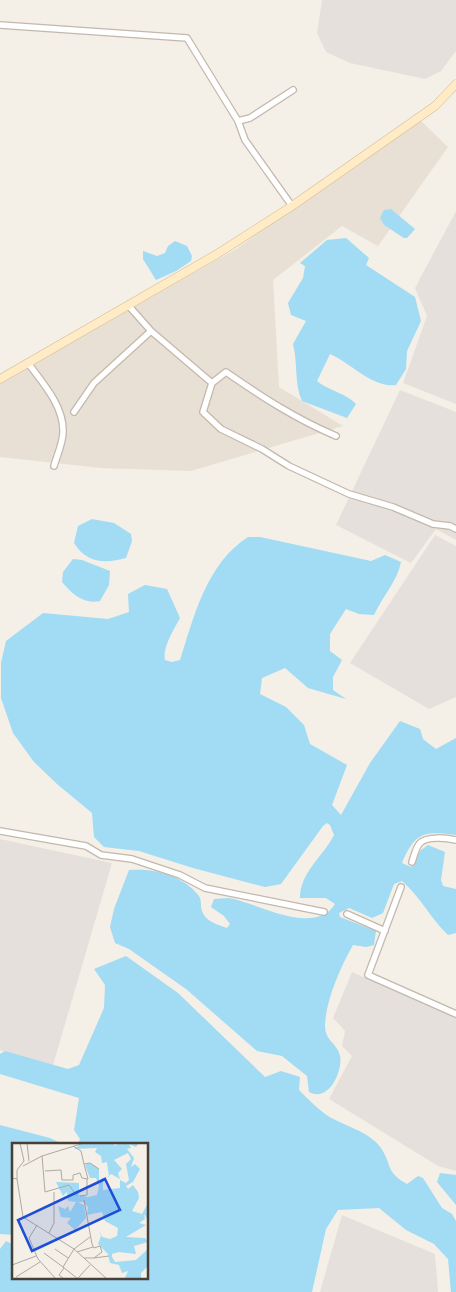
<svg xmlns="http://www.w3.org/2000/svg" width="456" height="1292" viewBox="0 0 456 1292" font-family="Manrope,sans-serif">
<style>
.residential{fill:#e8e0d5}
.industrial{fill:#e6e0dc}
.water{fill:#a1dbf4}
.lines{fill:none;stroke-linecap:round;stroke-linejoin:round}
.street-casing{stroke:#c3b8ac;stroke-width:8}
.secondary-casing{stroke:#d6be95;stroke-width:9}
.street{stroke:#fff;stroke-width:5.5}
.secondary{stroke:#ffebc6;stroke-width:8}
.inset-road{fill:none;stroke:#afa9a0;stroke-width:1}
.view{fill:#1d4ed8;fill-opacity:0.15;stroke:#1d4ed8;stroke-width:2.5}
.inset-edge{fill:none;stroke:#483f36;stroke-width:2.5}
</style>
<rect width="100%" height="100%" fill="#f4efe7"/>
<path class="residential" d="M421,121L448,147L378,246L342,226L273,280L279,387L343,426L191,471L101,468L0,457V383L236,249L415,122Z"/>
<path class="industrial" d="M322,0H456V51L441,71L425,79L350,63L326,52L317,33Z
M456,211V404L403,383L427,316L415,288Z
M400,390L456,412V540L436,529L411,563L336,525Z
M435,535L456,546V697L429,709L350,663Z
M0,839L112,863L51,1072L0,1050Z
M352,972L456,1018V1171L438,1166L329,1099L352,1056L342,1046L345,1031L333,1018Z
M342,1215L435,1254L438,1292H320Z"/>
<path class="water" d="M391,209L415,229L407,238H404L384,225L380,218L384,210Z
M346,238L369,258L366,265L415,297L421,321L407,351L406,369L396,385C372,388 351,363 330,354L317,381C329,391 346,393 356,404L347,418L302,401C294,383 298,363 293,344L306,321L291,315L288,303L303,278L305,266L300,263L327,240Z
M175,241L187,246L192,256L191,261L176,271L156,280L143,259V251L157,256L165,253L168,246Z
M92,519L114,523L131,534L132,541L126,558C105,564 86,563 74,543L78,526Z
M248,537H260L371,561L385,555L401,562C397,582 382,597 374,615L359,614L346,609L330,634V651L342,660L333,677V690L346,699L308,688L285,668L262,678L260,694L286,707L304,725L310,744L347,765L332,805L341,815L370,763L400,721L420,729L423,739L436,749L456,738V835C424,831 415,832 402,863L411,867L421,850L428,845L445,852L441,880L443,886L456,889V933L448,935C430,918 420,896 402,881L394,884L383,913L372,918L349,908L339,913L340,917L376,931L374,945L366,947L353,945C341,966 326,1000 325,1025C325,1042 337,1042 340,1056C343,1069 330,1103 309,1092L307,1076L282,1056L257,1051L186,989L129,949L115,943L110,927L114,909L129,870C154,868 183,875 199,896C201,900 201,903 201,907C203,921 216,924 227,928L230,924L224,916L211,907L214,899C219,899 224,898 229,898C258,903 314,937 335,904L326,898H300C300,872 323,857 334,835L330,825L327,823L323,826L281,884L265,887L193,868L139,851L104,847L94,837L92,813L57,784L34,762L13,733L1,698V663L6,641L43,613L108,619L129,612L128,594L145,585L167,589L180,618C174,629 162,648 165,660L172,662L180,660C194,616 207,563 248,537Z
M73,559L82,560L110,571L109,585L100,601C84,605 71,593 62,582L63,572Z
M126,956L178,993L265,1077L281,1071L300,1077L299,1090C307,1098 316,1107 325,1114C342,1126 368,1130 381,1148C392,1164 385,1172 407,1184L418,1176L423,1178L442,1208L452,1214L456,1221V1292H451L448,1259L434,1244L406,1230L379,1208L338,1210L326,1229L312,1292H0V1249L6,1241L14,1245V1278H148V1144H78L80,1139L74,1130L79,1098L0,1074V1054L5,1051L68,1069L79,1065L104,1008L105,985L94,969Z
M0,1125L50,1138L63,1144H14V1235L0,1234Z
M440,1173L456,1175V1205L437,1182Z"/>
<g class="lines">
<g class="street-casing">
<path id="street" d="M0,25L187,38L238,121L245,140L292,206
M238,121L250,118L293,90
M128,305L151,331L212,383
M28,363C42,382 64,406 63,432C63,443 57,455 54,466
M74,412L94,383L151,331
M336,436C296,419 262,397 226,372L212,383L203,412L221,429L262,449L289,466L349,494L393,507L433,524L450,526L456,529
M0,831L86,846L101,855L132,859L180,875L205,888L324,912
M412,862C414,856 416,847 420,843C427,836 447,838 456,840
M401,887L368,975L456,1014
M347,914L385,931"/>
</g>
<g class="secondary-casing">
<path id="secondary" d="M0,379L217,254L292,206L435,106L456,84"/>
</g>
<use href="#street" class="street"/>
<use href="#secondary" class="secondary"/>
</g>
<g transform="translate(12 1143)">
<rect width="136" height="136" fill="#f4efe7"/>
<path d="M70,0H101L103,3L106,0H127L124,4L117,1L119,5L115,6L122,15L119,24L123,21L128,26L121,39L114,43L116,46L121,42L126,49L127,55L120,68L130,71L136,60V77L132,71L133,76L127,80L134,82L114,94L133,95L136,99L122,103L124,111L107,109L100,111V114L103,119L124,117L136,106V123L129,130V136L113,135L116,128L110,130L107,122L98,120L96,111L86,101L89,93L87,87L90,94L98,96L105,93L106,85L93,78L90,69L75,72L76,64L71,59H66L72,62L74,75L63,87L55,80L59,75L49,74L46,63L53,66L56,63L58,69L64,59L56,58L55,49L51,53L44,39L67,40V52L76,54L85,52L87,43L84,35H78L73,22L78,20L87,26V41L90,35L97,34L95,19L90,20L89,13L83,9L85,5L62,6ZM116,10L119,16L114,21L117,37L114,40L108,37V45L91,47V38L99,31L108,36L106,30L110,26L102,17Z" fill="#a1dbf4" fill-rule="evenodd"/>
<path class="inset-road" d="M15,0L17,18M61,3L69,8L72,21L78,20L87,26M11,23L30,13M33,28L49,27L50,37H61V32L68,30L70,35L76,36L72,21M0,35L5,36V27L12,18L8,0M5,36L11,74L62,106L95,136M65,53L57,42L33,49L30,13L72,0M68,53L75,52V36M72,57L80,101L82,105L88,103L90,109L82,115H72M25,82L17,95L26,116L44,136M37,90L42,80V49M43,106L56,115M65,109L81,104M32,110L51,124M82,115L97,113M0,122L24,113M52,125L47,132L52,136M4,134L28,119M66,135L78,122M66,136L51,124L62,106L78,94"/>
<path class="view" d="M93,36L108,67L20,108L6,77Z"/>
<rect width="136" height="136" class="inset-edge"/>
</g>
</svg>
